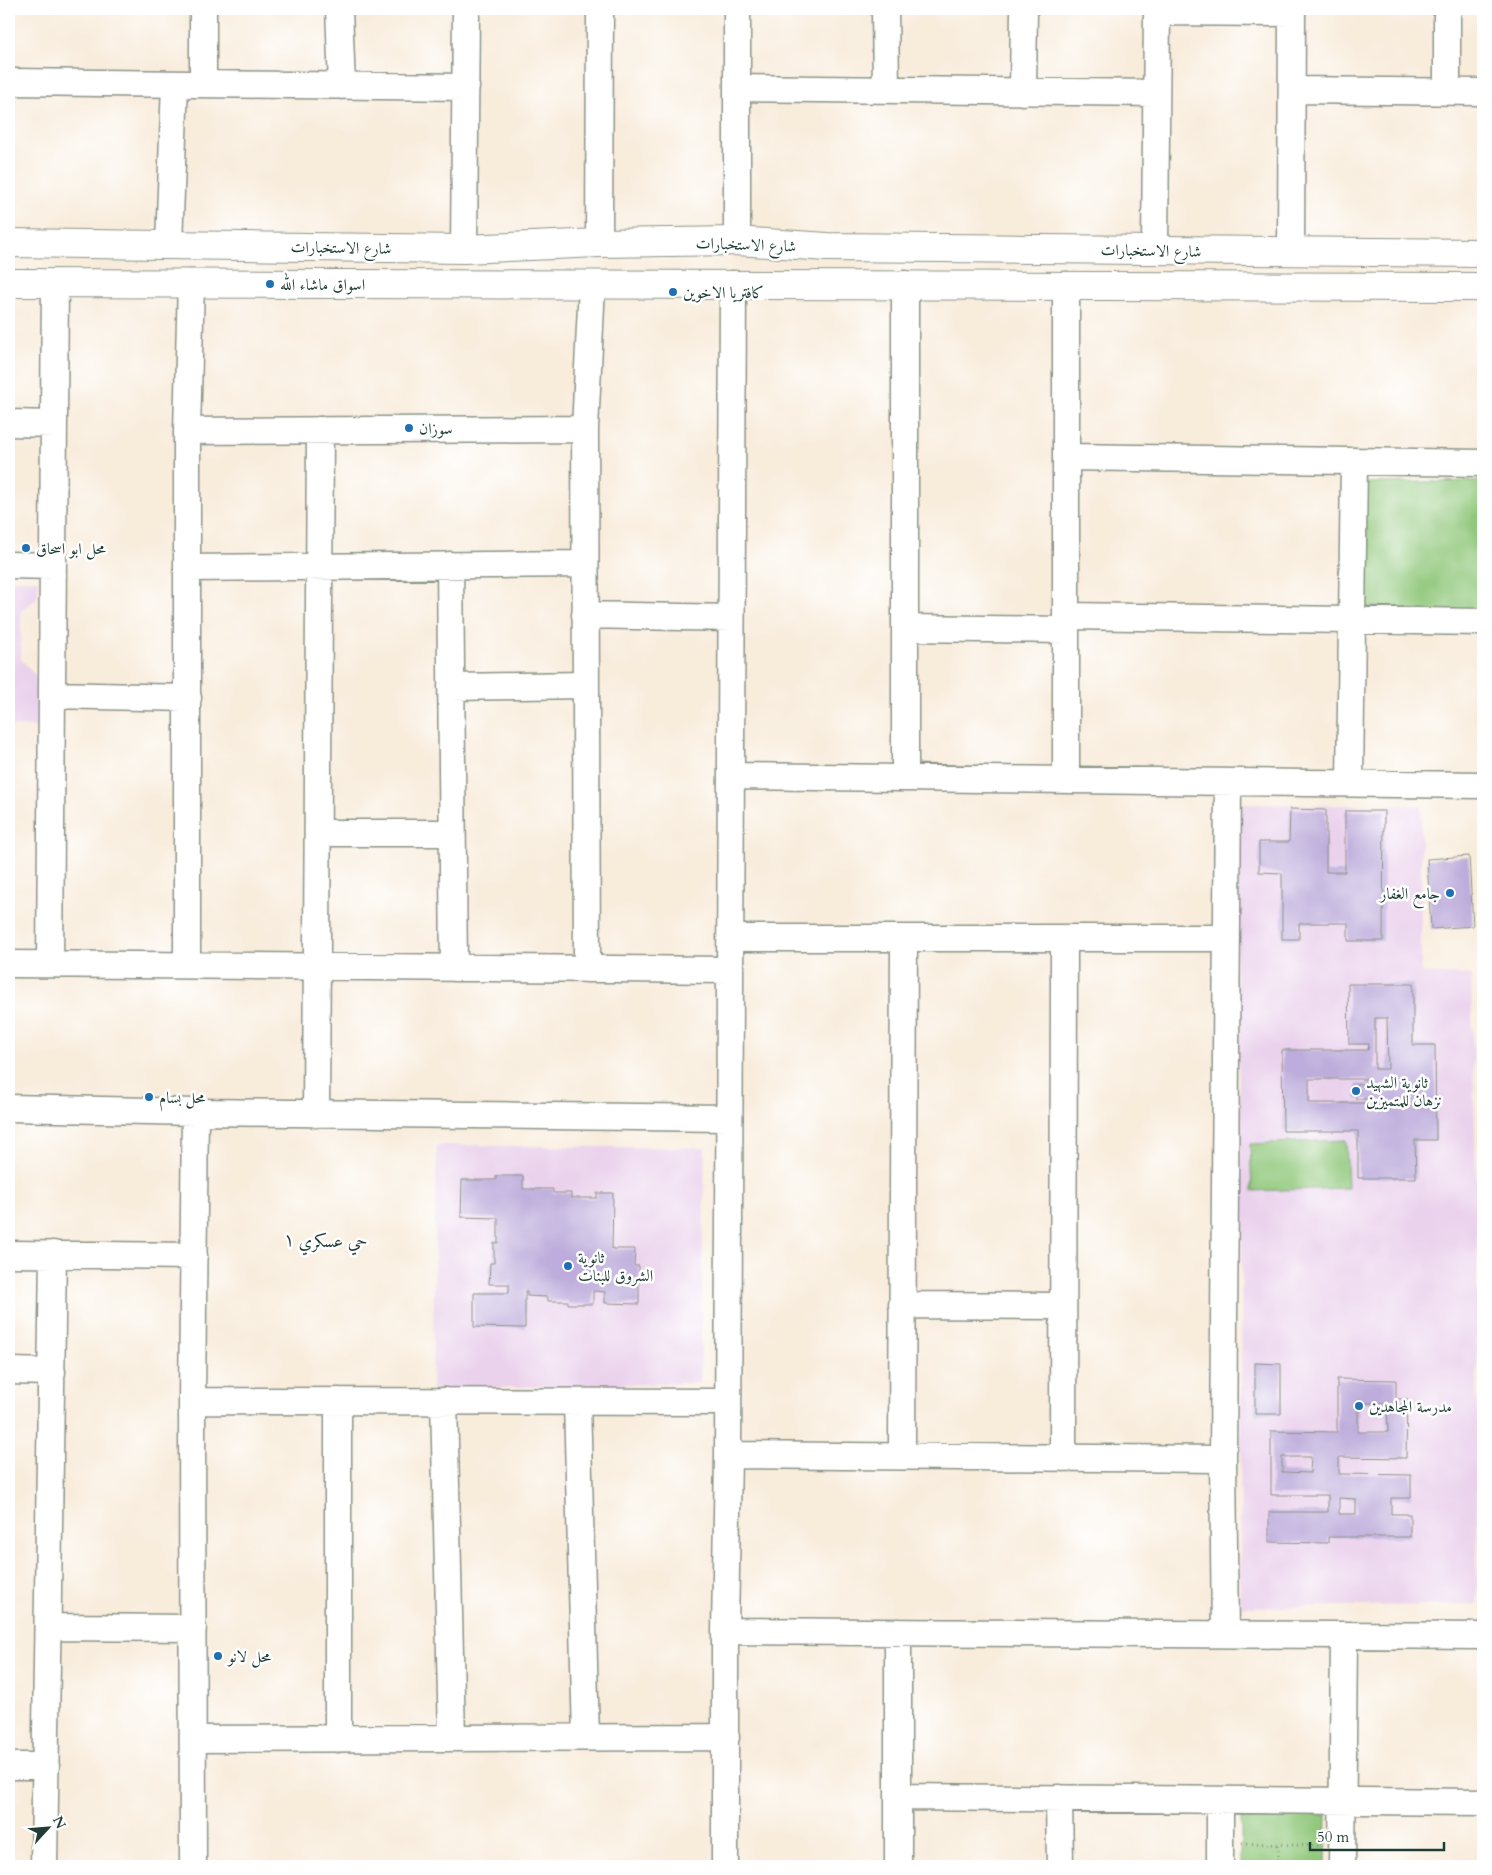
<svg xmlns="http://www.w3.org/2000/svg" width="1492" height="1875" viewBox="0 0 1492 1875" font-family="Cardo,Amiri,serif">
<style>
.built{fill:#ead1ec}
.green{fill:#91c87b;stroke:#588258}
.building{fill:#beaddc;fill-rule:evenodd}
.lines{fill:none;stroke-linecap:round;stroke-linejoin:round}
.minor-casing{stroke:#8c9488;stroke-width:29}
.major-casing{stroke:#8c9488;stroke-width:30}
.path{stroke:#8c9488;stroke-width:3;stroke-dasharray:1 4;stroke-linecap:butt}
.minor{stroke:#fff;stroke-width:26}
.major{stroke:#fff;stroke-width:28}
.poi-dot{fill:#1f6fb2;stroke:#fff;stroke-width:2}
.labels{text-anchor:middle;stroke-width:5;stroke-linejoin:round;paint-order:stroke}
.street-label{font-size:16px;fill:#1f3d34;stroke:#fff}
.poi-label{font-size:16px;fill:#1f3d34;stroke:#fff;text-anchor:start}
.neighbourhood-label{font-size:18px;fill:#1f3d34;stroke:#fff}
</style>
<rect width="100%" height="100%" fill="#fff"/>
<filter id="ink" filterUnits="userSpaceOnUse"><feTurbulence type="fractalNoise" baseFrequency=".02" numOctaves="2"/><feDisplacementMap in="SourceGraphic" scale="10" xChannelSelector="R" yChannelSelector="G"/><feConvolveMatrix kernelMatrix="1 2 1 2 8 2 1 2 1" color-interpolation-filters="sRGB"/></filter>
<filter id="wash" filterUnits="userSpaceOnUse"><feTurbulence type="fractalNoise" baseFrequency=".0096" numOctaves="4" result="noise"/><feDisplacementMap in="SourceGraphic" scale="20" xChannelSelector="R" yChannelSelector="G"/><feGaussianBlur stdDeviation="1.12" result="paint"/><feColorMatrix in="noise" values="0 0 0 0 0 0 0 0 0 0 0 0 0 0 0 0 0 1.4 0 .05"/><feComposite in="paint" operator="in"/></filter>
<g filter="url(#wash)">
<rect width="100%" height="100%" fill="#f8ecdb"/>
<path class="built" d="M9,580H38V597L21,611V659L38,679V727L9,726Z
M1239,804L1421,806V973L1471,975L1477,1208V1605L1240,1607L1242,1207L1236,969Z
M437,1145L705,1148L700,1383L432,1389Z"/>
<path class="green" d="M1483,481V617L1360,618L1362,483Z
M1346,1140L1348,1188L1252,1191L1250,1144Z
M1241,1814L1327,1815L1326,1866H1241Z"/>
<g id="blocks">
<path class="building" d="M1290,809L1326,810V872H1345V811H1384L1383,941H1348V923H1299V939H1282V873L1259,872V842H1289Z
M1469,856L1473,926L1431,929L1427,859Z
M1348,984H1413V1045H1435L1436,1140H1415L1416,1178H1358V1131H1283L1282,1050H1368L1369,1044H1349ZM1375,1018H1387L1388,1069H1375ZM1309,1079H1368V1084H1356V1099H1369V1103H1309Z
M496,1176H523V1189H553V1193H571V1198H597V1193H613L612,1249H635L634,1266H639V1304L605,1303V1292L593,1291V1304H568V1301H548V1297L527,1296V1291H525V1328L474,1327V1293H509V1284H489L490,1263H494V1243H498V1218L461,1217L462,1180H496Z
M1255,1363L1281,1364V1414H1255Z
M1337,1379L1396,1380V1399H1407L1406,1458L1339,1457V1474L1411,1475V1498H1391V1514H1410V1537H1328V1543L1269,1542V1512H1328V1495H1271V1431L1337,1432ZM1358,1403H1387L1388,1432H1358ZM1282,1457H1311L1310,1473L1282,1472ZM1339,1498L1356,1499V1514H1339Z"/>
</g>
</g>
<g filter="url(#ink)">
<use href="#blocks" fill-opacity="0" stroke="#8c9488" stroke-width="1"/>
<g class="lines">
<g class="minor-casing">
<path id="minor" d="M339,9L342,86
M737,9V241
M885,9L886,90
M1447,9V91
M1157,12L1292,13
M9,82L466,87
M203,84V9
M737,88L1156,93
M1292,90L1483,92
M1023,92L1024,9
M599,243L600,9
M169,244L175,84
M464,249L466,9
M1155,250L1157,9
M1291,251L1292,9
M905,284V778
M9,423L54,424
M187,431L585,429
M1066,457L1483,463
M9,565L53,566
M450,565L454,968
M187,568L585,564
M585,615L731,618
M1066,616L1483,622
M905,628L1066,630
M451,687L586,685
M52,695L188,698
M731,776L1483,785
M1066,780V285
M1350,783L1354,461
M318,833H452
M730,938H1227
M9,964L730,970
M50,964L55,283
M187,965V431L191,283
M587,969L585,429L592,285
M9,1108L195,1112L729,1118
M316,1114L320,430
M9,1254L194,1256
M902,1305L1063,1306
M9,1371L52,1372
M192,1401L728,1402
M444,1401L452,1738
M577,1402L586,1737
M728,1455L1223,1459
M902,1456L904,938
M1063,1458L1064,938
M48,1627L193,1628
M725,1631L1483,1636
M898,1632V1866
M1225,1634L1223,1459L1228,782
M193,1739L726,1737
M338,1739V1401
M9,1766H46
M898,1797L1483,1802
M1059,1798L1060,1866
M1220,1800V1866
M44,1866L53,1254
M193,1866L192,1401L195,1112
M725,1866V1631L728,1455L733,284
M1342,1866L1344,1635"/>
</g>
<g class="major-casing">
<path id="major" d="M9,243L464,249L599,243L737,241L827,247L1483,253
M9,283L1483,287"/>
</g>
<path class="path" d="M1242,1843L1320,1846
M1278,1866V1845"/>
<use href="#minor" class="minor"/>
<use href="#major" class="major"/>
</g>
</g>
<g class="poi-dot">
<circle cx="270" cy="284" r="5"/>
<circle cx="673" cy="292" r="5"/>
<circle cx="409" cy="428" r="5"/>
<circle cx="26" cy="548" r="5"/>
<circle cx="1450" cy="893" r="5"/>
<circle cx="1356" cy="1091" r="5"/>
<circle cx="149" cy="1097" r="5"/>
<circle cx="568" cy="1266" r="5"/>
<circle cx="1359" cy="1406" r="5"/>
<circle cx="218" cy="1656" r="5"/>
</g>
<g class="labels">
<g class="street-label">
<text transform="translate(746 244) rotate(2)" y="6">شارع الاستخبارات</text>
<text transform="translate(341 247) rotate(1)" y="6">شارع الاستخبارات</text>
<text transform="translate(1151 250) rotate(1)" y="6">شارع الاستخبارات</text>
</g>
<g class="poi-label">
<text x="280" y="290">اسواق ماشاء الله</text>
<text x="683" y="298">كافتريا الاخوين</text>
<text x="419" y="434">سوزان</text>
<text x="36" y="554">محل ابو اسحاق</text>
<text x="1440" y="899" text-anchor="end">جامع الغفار</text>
<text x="1366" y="1088">ثانوية الشهيد<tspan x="1366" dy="18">نزهان للمتميزين</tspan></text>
<text x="159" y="1103">محل بسام</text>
<text x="578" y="1263">ثانوية<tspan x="578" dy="18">الشروق للبنات</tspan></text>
<text x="1369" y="1412">مدرسة المجاهدين</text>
<text x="228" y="1662">محل لانو</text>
</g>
<g class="neighbourhood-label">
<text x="326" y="1247">حي عسكري ١</text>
</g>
</g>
<rect width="1492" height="1875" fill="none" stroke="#fff" stroke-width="30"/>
<g transform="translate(48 1828) rotate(64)" stroke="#ffffff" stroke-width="4" paint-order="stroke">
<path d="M0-4L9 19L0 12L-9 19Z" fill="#1f3d34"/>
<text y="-8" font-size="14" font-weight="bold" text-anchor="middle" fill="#1f3d34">N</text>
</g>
<path d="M1310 1842v8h134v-8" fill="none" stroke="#1f3d34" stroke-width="2.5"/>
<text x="1317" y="1842" font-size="15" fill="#1f3d34" stroke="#ffffff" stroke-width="4" paint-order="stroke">50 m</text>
</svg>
